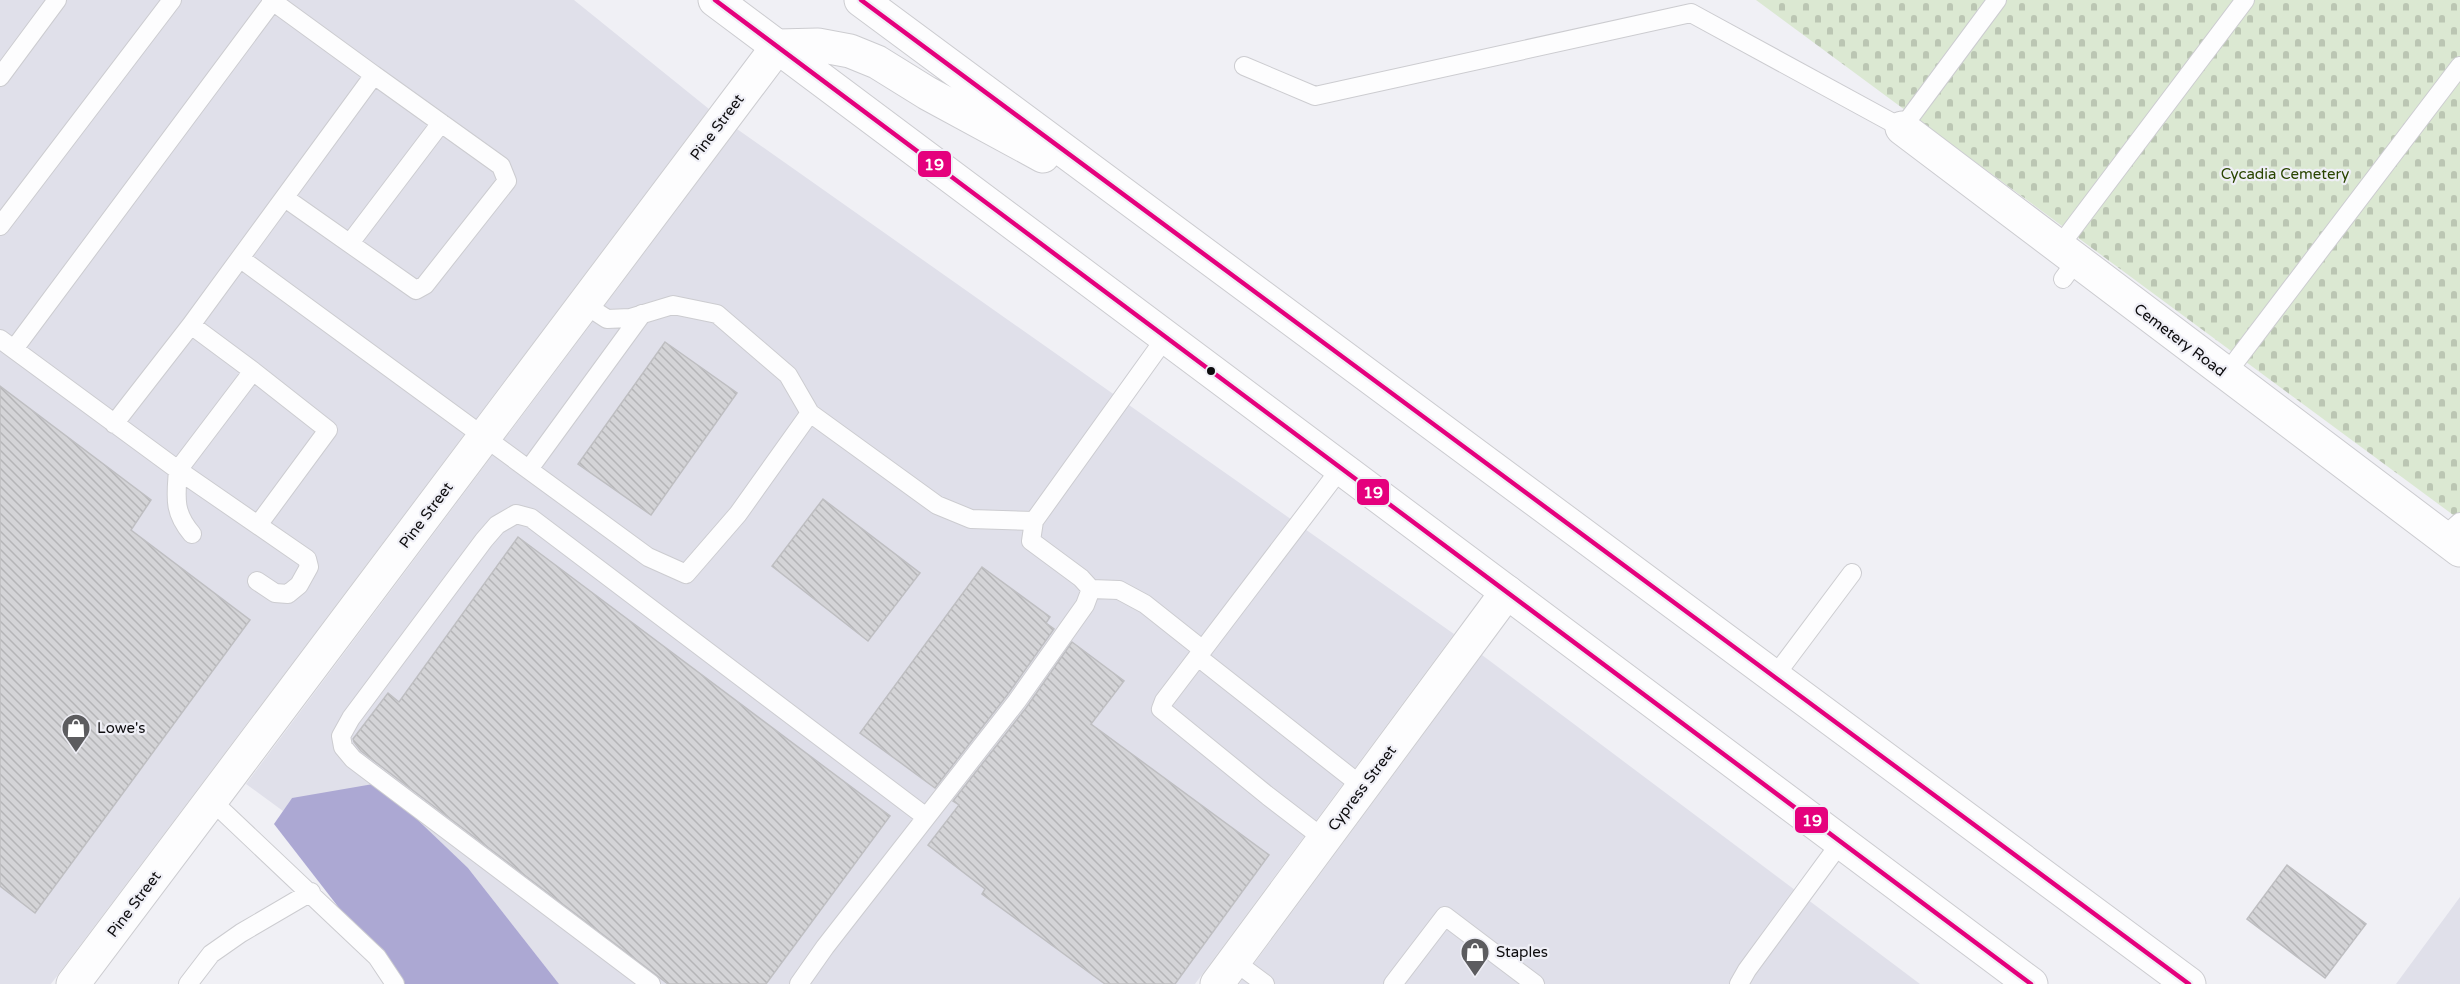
<svg xmlns="http://www.w3.org/2000/svg" width="2460" height="984" viewBox="0 0 2460 984" font-family="'Varela Round',sans-serif">
<style>
.built{fill:#e0e0ea}
.cemetery{fill:url(#cemetery-stones)}
.water{fill:#aca8d3}
.building{fill:url(#building-back-hatch);stroke:#bebec1;stroke-width:1.5}
.lines{fill:none;stroke-linecap:round;stroke-linejoin:round}
.service-casing{stroke:#ccccd0;stroke-width:20}
.minor-casing{stroke:#ccccd0;stroke-width:35}
.trunk-casing{stroke:#ccccd0;stroke-width:35}
.service{stroke:#fdfdfe;stroke-width:18}
.minor{stroke:#fdfdfe;stroke-width:33}
.trunk{stroke:#fdfdfe;stroke-width:33}
.bus-1-casing{stroke:#efeff6;stroke-width:9}
.bus-1{stroke:#e5007d;stroke-width:4.5}
.bus-dot{fill:#0d0c0e;stroke:#efeff6;stroke-width:2}
.labels{text-anchor:middle;stroke-width:4.5;stroke-linejoin:round;paint-order:stroke}
.street-label{font-size:15px;fill:#0d0c0e;stroke:#efeff6}
.park-label{font-size:15px;fill:#2a4501;stroke:#efeff6}
.poi-label{font-size:15px;fill:#0d0c0e;stroke:#efeff6;text-anchor:start}
.line-badge{stroke:#efeff6;stroke-width:2}
.badge-label{font-size:16px;text-anchor:middle;font-weight:bold;fill:#fff}
</style>
<defs>
<pattern id="cemetery-stones" width="16" height="16" patternUnits="userSpaceOnUse" patternTransform="scale(1.5)"><rect width="16" height="16" fill="#dbe8d2"/><path d="M2 7V4a2 2 0 0 1 4 0v3zM10 15v-3a2 2 0 0 1 4 0v3z" fill="#bbc6b3"/></pattern>
<pattern id="building-back-hatch" width="6" height="6" patternUnits="userSpaceOnUse" patternTransform="scale(1.5)"><rect width="6" height="6" fill="#d4d4d7"/><path d="M-1 5l2 2M0 0l6 6M5-1l2 2" fill="none" stroke="#b5b5b7"/></pattern>
</defs>
<rect width="100%" height="100%" fill="#f0f0f5"/>
<path class="built" d="M0,0H574L709,109L51,984H0Z
M737,129L1454,634L1195,984H559L468,868L292,798L283,811L246,784Z
M1482,655L1920,984H1239Z
M2460,897V984H2396Z"/>
<path class="cemetery" d="M1756,0H2460V520Z"/>
<path class="water" d="M379,783L468,868L559,984H398L274,824L292,798Z"/>
<path class="building" d="M665,342L737,393L651,515L578,464Z
M0,386L151,500L131,530L250,620L35,913L0,886Z
M823,499L920,573L868,641L772,566Z
M518,537L890,816L766,984H668L361,751L354,742L353,739L388,693L399,702Z
M982,567L1050,617L1046,623L1054,629L1008,694L935,788L860,733Z
M1072,642L1124,681L1091,724L1269,855L1175,984H1105L982,894L985,889L928,845L959,805L953,801L1026,708Z
M2287,865L2366,924L2325,978L2247,919Z"/>
<g class="lines">
<g class="service-casing">
<path id="service" d="M1244,66L1315,96L1691,13L1902,128L1997,0
M0,77L57,0
M285,198L416,290L425,285L507,181L501,166L374,75
M0,226L172,0
M350,243L441,123
M2058,248L2245,0
M241,259L648,557L686,574L738,514L810,413
M2063,279L2076,261
M584,304L607,319L630,318L673,305L717,314L788,375L810,413L937,505L971,519L1034,521
M0,339L178,470L253,371L191,325L374,75L271,0
M14,349L273,1
M253,371L328,430L258,525
M2226,374L2460,66
M114,424L191,325
M529,469L642,314
M192,534C173,512 176,497 178,470L307,559L309,567L299,585L288,594L275,593L257,581
M2443,537L2460,522
M1091,589L1119,590L1145,604L1203,650
M1198,657L1363,787
M1774,677L1852,573
M211,800L377,957L395,984
M1324,839L1268,796L1161,709L1164,701L1341,468
M1234,961L1265,984
M188,984L211,954L241,933L311,892
M651,984L353,759L343,747L341,736L351,718L484,540L497,525L516,514L531,518L926,817
M799,984L825,947L1017,701L1085,605L1091,589L1081,578L1031,541L1034,521L1166,337
M1393,984L1445,916L1535,984
M1739,984L1747,970L1841,842"/>
</g>
<g class="minor-casing">
<path id="minor" d="M1902,128L2460,550
M73,984L778,46
M1217,984L1507,592"/>
</g>
<g class="trunk-casing">
<path id="trunk" d="M715,0L2031,984
M861,0L2189,984
M778,46L818,45L850,51L877,62L927,93L1043,156"/>
</g>
<use href="#service" class="service"/>
<use href="#minor" class="minor"/>
<use href="#trunk" class="trunk"/>
<g class="bus-1-casing">
<path id="bus-1" d="M715,0L2031,984
M861,0L2189,984"/>
</g>
<use href="#bus-1" class="bus-1"/>
</g>
<defs>
<g id="shop-pin" transform="scale(1.5)"><path d="M0 17L-7.5 6A9.5 9.5 0 1 1 7.5 6Z" fill="#5c5c5f" stroke="#efeff6"/><path d="M-5-2.5h2.3a2.7 3.5 0 0 1 5.4 0H5L5.5 6h-11ZM-1.5-2.5h3a1.5 2.3 0 0 0-3 0Z" fill="#fff"/></g>
</defs>
<g fill-rule="evenodd">
<use href="#shop-pin" x="76" y="728"/>
<use href="#shop-pin" x="1475" y="952"/>
</g>
<circle class="bus-dot" cx="1211" cy="371" r="5"/>
<g class="labels">
<g class="street-label">
<text transform="translate(717 127) rotate(-53)" y="5">Pine Street</text>
<text transform="translate(2180 340) rotate(37)" y="5">Cemetery Road</text>
<text transform="translate(426 515) rotate(-53)" y="5">Pine Street</text>
<text transform="translate(1362 788) rotate(-53)" y="5">Cypress Street</text>
<text transform="translate(134 904) rotate(-53)" y="5">Pine Street</text>
</g>
<g class="park-label">
<text x="2285" y="179">Cycadia Cemetery</text>
</g>
<g class="poi-label">
<text x="97" y="733">Lowe's</text>
<text x="1496" y="957">Staples</text>
</g>
</g>
<g class="line-badge">
<rect x="917" y="150" width="35" height="28" rx="6" fill="#e5007d"/>
<rect x="1356" y="478" width="34" height="28" rx="6" fill="#e5007d"/>
<rect x="1794" y="806" width="35" height="28" rx="6" fill="#e5007d"/>
</g>
<g class="badge-label">
<text x="934" y="170">19</text>
<text x="1373" y="498">19</text>
<text x="1812" y="826">19</text>
</g>
</svg>
